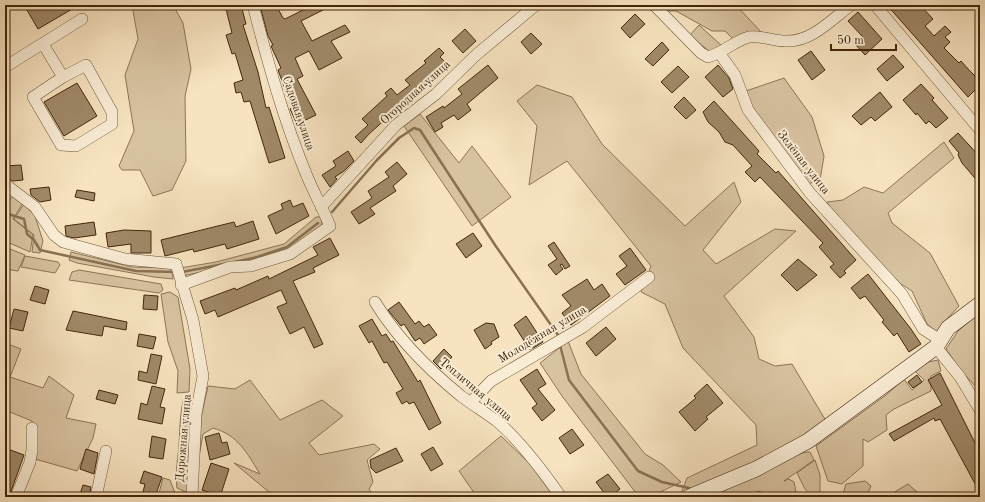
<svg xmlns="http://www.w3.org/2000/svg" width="985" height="502" viewBox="0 0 985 502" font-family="'Old Standard TT',serif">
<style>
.green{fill:#d8c3a1;stroke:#8d7556}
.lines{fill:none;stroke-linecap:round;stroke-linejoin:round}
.stream{stroke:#897152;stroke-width:2.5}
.building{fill:#a08969;stroke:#42270a}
.street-casing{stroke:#6f5638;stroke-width:12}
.secondary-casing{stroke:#42270a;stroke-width:16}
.street{stroke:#faedd6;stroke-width:11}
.secondary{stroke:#faedd6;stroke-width:15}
.labels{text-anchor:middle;stroke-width:4;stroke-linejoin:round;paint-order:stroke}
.street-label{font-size:12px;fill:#42270a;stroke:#faedd6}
</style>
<rect width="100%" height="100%" fill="#f7e3c0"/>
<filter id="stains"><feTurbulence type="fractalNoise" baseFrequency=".005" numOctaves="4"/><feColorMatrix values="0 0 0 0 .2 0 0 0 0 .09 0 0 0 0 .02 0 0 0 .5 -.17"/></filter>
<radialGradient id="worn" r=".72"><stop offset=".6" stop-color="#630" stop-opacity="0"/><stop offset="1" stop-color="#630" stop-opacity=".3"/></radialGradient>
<path class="green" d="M132,5H173L183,23L191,69L185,96L186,161L172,190L153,196L140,170H122L119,166L134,131L125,75L138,39Z
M659,5H736L761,32L734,40L725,31H712L676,11H665Z
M699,25L721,45L711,53L690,35Z
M784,78L812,117L824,156L820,180L808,184L753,111L743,92Z
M537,85L572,97L602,144L685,226L734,182L741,202L703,250L716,264L775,229L796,231L724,296L754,337L759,359L775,366L792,364L826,421C804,437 781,452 756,464C732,477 705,484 680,496L687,478L757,445L756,425L683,348L665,304L641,292L651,266L567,161L529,185L537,126L517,101Z
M420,114L459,163L472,146L511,197L472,226L404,126Z
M944,142L954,158L888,213L892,223L930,253L959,306L946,320L938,333L927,324L912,291L898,282L831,209L827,202L843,200L864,187L883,193Z
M14,195L23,203L13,219L33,235L30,252L5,241V205Z
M24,204L35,216L43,241L40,253L32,252L34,235L14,219Z
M316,217H321L322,226L291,249L268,258L182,276L180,268L216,262L284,244Z
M5,247L25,255L18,271L5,269Z
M71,252L132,267L172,268L173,279L154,277L77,263L69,260Z
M25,256L58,262L60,265L55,273L21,267Z
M79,270L161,284L163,290L159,293L69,280L72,272Z
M170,292L178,297L190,369L189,392L177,393L178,371L168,342L161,294Z
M980,312V391L962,372L946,349L958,331Z
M568,341L581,374L645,454L663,465L681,482L650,497H635L636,493L562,396L540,363Z
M5,343L21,349L10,377L43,388L49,376L74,395L66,418L96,424L93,438L77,471L35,459L32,421L5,410Z
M938,360L941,371L931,376V391L894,409L886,415L887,430L868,442L863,439V466L842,484L828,481L816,446L886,395L904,379L912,390L924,380L915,371L928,362Z
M250,380L280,420L322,400L343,416L309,443L319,455L374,444L380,449L367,460L373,482L369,489L374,497H275L234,463L260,474C247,453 238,435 213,428L203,434L199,457L201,418L208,386L235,389Z
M184,397L193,403L189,442L190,494L177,488C175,472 178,459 179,444C180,427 180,413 184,397Z
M501,436L530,464L554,497H477L459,471Z
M806,452H810L814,460L784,481L789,479L794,482L797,497H762L764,493L758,491L750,497H708L777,461Z
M815,460L820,475V497H812L805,489L797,473Z
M163,478L170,480L175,493L179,497H158Z
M865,481L871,486L867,495L868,497H842L846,484Z
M908,484L923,497H886Z"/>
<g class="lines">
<path class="stream" d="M332,212L377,160L399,138L414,128L420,130L495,245L558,335
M5,213L24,219L27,234L34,240L40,250L136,271L175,272
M235,262L257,257L287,247L318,223
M182,272L224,264
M560,345L569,380L638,471L662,482L689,488
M713,495L718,497"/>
</g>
<path class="building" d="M24,5H79L38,29Z
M225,5H241L246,24L243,25L258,72L266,108L269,107L285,158L269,163L250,101L244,102L241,92L236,93L234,83L243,80L235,53L232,54L226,35L232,33Z
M262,5H276L283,18L285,19L313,5H333L301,21L312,41L345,25L350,32L331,41L342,58L319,70L309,51L295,58L303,76L297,79L316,115L297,124L290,109L292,108L278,70L281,68L271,46L273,45L268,36L260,6Z
M887,5H920L933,19L925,26L934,36L945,26L951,32L945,37L950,42L944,48L959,63L961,61L969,70L980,81V85L968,97Z
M858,12L882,39L865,55L855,44L863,37L848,21Z
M635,14L645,24L630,38L621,28Z
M465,29L476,41L463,53L452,41Z
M531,33L542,44L531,54L521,42Z
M662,42L669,50L653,66L645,59Z
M439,48L444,53L440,57L449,66L389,116L369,134L361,143L355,137L368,125L362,119L387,96L385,93L391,88L397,95L410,85L405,80L426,63L424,61Z
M811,51L825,70L812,80L798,60Z
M893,55L904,67L887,81L877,69Z
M488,65L498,78L467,104L471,110L458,120L454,115L441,123L443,127L435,132L426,117L443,106L444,108L462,94L458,89Z
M718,65L729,78L733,89L723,97L705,77Z
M678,66L689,77L672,93L661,82Z
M77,83L97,116L64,136L44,102Z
M921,84L934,98L932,100L948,118L936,128L929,121L926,124L917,113L916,115L903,100Z
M880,92L892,107L875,121L871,117L861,125L852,116Z
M684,97L696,110L686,119L674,107Z
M714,101L759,151L757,154L776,173L778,171L856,260L844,271L846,273L840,278L830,267L834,264L819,247L823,243L760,177L755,182L745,172L752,166L733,145L725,142L719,132L708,122L703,112Z
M958,133L980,157V184L962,163L958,155L959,153L949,141Z
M348,151L354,161L344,171L335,177L337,179L330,187L322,175L336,166L333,161Z
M397,162L407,174L393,186L396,191L370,208L375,214L359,224L351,212L372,198L368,191L389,177L385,172Z
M21,165L23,180L13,181L5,177V166Z
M49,187L51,200L40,202L31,195L30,189Z
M77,190L95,193L94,201L75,197Z
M290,200L293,207L303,203L309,216L276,234L268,216L283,209L281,204Z
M253,221L259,239L227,249L225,244L194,252L193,249L165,256L161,240L234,222L236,227Z
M94,222L96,235L74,238L66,236L65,226Z
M124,230L151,231V253H131V244L108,247L106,233Z
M473,233L482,246L466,258L456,244Z
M330,238L339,255L313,268L315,272L293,281L323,344L314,348L304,327L290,334L277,307L287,303L281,290L218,317L215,310L205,314L200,301L235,288L236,290L268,276L269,279L318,255L313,247Z
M554,242L570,266L565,269L562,264L560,265L563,269L556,275L548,265L557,259L548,246Z
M630,248L646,270L625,285L616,274L627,266L619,256Z
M798,259L817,275L797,291L781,275Z
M868,274L911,329L921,344L909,352L897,333L894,336L882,322L884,320L865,296L860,299L851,288Z
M587,279L594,290L602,284L610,296L571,325L562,313L571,306L562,295Z
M35,286L49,290L45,304L30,300Z
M144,295L158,296L157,310L143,309Z
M399,302L415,324L419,321L424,327L429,324L437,335L424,344L420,338L415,341L404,324L401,326L388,310Z
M14,309L28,312L23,331L9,328Z
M73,311L127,322L126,330L104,326L102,336L66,330Z
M526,316L543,342L530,350L514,325Z
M372,319L382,336L386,334L391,342L393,341L418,382L420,380L441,423L429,430L414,402L409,404L407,401L402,404L396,393L403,389L387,362L384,363L372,341L369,343L359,326Z
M486,323L494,324L499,337L491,342L492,344L485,349L474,330Z
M606,327L616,339L596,356L586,343Z
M139,334L156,337L153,349L137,346Z
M444,349L452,357L441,369L433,361Z
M151,354L162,356L156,384L138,380L139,371L147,373Z
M537,369L546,384L538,389L555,410L542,421L532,408L537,404L520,380Z
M940,373L980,453V493L940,419L935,421L934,418L894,441L889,434L942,405L928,380Z
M917,375L922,382L913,388L908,382Z
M707,384L723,403L706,417L708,419L695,431L679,412L696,398L694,396Z
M152,386L165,389L160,407L165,408L162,424L138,419L141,403L147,405Z
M99,390L118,395L115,404L96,399Z
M572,429L584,445L570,454L559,438Z
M219,433L222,443L227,442L230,454L210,460L205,437Z
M152,436L166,439L163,459L149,457Z
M433,447L443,464L431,471L421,454Z
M5,448L24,455L9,497H5V468L8,460L5,459Z
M396,448L403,461L376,473L371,468L370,460Z
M86,449L98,453L94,474L80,469Z
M211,463L229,469L220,497H209L211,493L202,490Z
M144,471L162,477L155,497L142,496L145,484L140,483Z
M608,474L620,489L610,497H607L596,482Z
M83,485L91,487L89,497H79Z"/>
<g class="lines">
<g class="street-casing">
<path id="street" d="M654,5L701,53L708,57C723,53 734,41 749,37C760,35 774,41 785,41C811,43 832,19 851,5
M875,5L980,130
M43,44L63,77L86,65L112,112V124L76,146L61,145L33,97L63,77
M720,54L735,75L748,110L810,193L902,294L923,329L940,340
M5,67L82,19
M5,184L35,207L54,235L63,242L125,259L176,264L193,320L203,376L196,414L192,497
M321,207L396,125L436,94L476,55L536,5
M181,285L230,267L251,266L290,254L330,226C323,209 314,193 307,176C284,121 268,63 253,5
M375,302C397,338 428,369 461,396C473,405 486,413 498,422C522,443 543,471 561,497
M936,347L960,377L980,410
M471,402L491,381L583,327L649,277
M16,497L30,462L32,450V428
M96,497L106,451"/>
</g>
<g class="secondary-casing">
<path id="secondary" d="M689,497L756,469L808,441L936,347L948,328L980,304"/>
</g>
<use href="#street" class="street"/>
<use href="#secondary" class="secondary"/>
</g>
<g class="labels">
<g class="street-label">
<text transform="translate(415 92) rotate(-42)" y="4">Огородная улица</text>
<text transform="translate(299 113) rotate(71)" y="4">Садовая улица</text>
<text transform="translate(804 162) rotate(52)" y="4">Зелёная улица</text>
<text transform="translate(542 334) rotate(-31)" y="4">Молодёжная улица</text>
<text transform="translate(476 389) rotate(40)" y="4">Тепличная улица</text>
<text transform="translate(183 438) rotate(-85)" y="4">Дорожная улица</text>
</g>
</g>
<rect width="985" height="502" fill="none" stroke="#f7e3c0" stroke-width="20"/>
<rect x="6" y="6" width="973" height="490" fill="none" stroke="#42270a" stroke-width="2"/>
<rect x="10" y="10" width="965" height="482" fill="none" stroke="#42270a"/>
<path d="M831 44v6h65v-6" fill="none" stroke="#42270a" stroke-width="2"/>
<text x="837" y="44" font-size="12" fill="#42270a" stroke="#faedd6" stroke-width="3" paint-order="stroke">50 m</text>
<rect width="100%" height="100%" filter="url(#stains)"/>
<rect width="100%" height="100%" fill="url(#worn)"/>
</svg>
